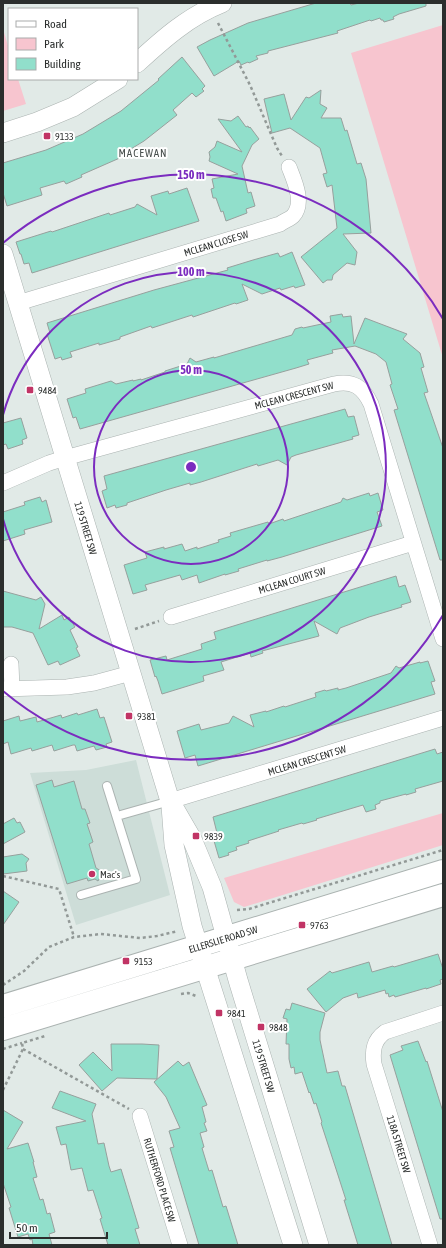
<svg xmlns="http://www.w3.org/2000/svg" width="446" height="1248" viewBox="0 0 446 1248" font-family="'Asap Condensed',sans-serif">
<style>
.built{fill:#cdddd8}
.green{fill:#f7c5cf}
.building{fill:#91dfcb;stroke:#97a09d}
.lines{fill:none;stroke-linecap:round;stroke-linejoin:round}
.service-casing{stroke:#abb3b1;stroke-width:10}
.minor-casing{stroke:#abb3b1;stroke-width:16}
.tertiary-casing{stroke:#abb3b1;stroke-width:20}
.secondary-casing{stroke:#abb3b1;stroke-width:24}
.path{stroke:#929997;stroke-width:2.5;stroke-dasharray:3 3;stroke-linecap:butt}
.service{stroke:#fff;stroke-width:8}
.minor{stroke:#fff;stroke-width:15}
.tertiary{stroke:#fff;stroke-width:19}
.secondary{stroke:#fff;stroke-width:22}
.ring{fill:none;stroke:#7b2cbf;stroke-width:2}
.poi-dot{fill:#c13465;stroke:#fff;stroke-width:1.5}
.labels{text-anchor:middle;stroke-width:4;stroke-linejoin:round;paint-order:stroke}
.poi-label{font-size:10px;fill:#2b2e2d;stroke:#fff;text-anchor:start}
.street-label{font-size:10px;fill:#2b2e2d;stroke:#fff}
.neighbourhood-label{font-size:11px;letter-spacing:1px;fill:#474e4c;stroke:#fff}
.centre{fill:#7b2cbf;stroke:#fff;stroke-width:2}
.ring-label{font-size:12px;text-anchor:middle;font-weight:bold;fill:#7b2cbf;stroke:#fff;stroke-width:4;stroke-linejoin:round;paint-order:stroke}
</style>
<rect width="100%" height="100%" fill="#e1eae7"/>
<path class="built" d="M136,760L170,895L76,925L30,773L86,770Z"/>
<path class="green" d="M443,25V358L351,53Z
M3,29L9,49V79H18L26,104L3,111Z
M443,813V845L244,907L234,902L224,878Z"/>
<path class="building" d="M316,3H350L351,5L359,3H426V6L399,14L393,17L394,19L384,22L383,20H381L380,18L371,21L370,20L337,31L338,33L268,51V53L256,56L258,59L249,63L248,62L241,65L239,61L214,76L197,47L210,40L248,23Z
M182,57L205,86L202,89L204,91L196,97L192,93L173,110L177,115L144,141L121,155L122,157L81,175L82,177L66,184L64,181L40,188L42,195L7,206L3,193V163L46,150L83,134L121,111L159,80L158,79Z
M321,90L320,104L327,108L321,118H341L345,131L347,130L357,164L361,163L366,179L371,233L343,234L357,252L355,265L347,263L333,275L332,280H327L323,283L301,257L337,228L332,185L327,187L323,174L327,173L320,148L290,128L272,133L264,99L284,94L291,120L306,97L309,98Z
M238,116L246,127L248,126L249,128L250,127L259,139L252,145L242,166L248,193L251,192L255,206L246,209L247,213L226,221L223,211L221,212L216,198H213L211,189L214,188L212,179L238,174L209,161L210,157L209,152L215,147L217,141L242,152L218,119L231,121Z
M187,188L199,221L32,273L29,263L24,264L21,254H20L16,242L51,231L52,232L109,213L110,215L135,207L137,204L157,215L151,196L168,191L169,194Z
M292,252L305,285L295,288L294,286L281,290L280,288L262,294L242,284L248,300L236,304L235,303L193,317L192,315L152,328L151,326L120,337V339L99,345V343L70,352L72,357L62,360L61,357L55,359L47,334L50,333L47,323L154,290L228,270L227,268L253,260L278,253L280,257Z
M342,314L343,317L351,316L354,344L365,318L407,334L403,339L420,353L424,367L421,368L428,392L424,393L443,448V560H440L394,410L398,409L390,385L392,384L386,362L376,354L355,346L332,350L333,353L307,360L309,364L296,368L80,429L76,417L73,418L67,399L86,393L85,389L111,381L116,384L133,380V381L141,379V380L165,372V371L187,364L190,358L196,362L214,357V358L292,335L295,329L302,327L303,328L331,322L330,316Z
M345,409L348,417L354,416L359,435L352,437L353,439L296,455L291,457L287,465L278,460L258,466L257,464L201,482L190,485V483L166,490L127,503V505L116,508L115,505L107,508L102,491L107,489L104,476Z
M21,418L27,438L22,440L23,444L8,449L6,444L3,445V423Z
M369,493L370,496L378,493L383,510L377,512L382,526L282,557L267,561V560L238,569L239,571L225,575V574L199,583L197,575L182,580L180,575L145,585L147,590L133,594L124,565L147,558L145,552L164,547V549L182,544L185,551L197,547V549L219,542L218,540L231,536L230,533L268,522L269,524L283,519L284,521L341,502L343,498L347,500Z
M40,497L42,502L46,500L52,522L24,530L25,534L3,541V512L25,505L24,502Z
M396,576L399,587L405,585L411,602L401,605L402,607L369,617L340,628L337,634L314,621L319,636L262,651L263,653L251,657L250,653L221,662L224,670L203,676L204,681L162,694L158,681L156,676L155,677L150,660L166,656L167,660L202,649L201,644L216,639L214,632Z
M3,591L36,600L41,597L45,604L39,629L62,615L64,620L69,617L75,627L70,630L78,647L76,648L80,656L60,665L58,661L48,665L33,633L12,627H3Z
M428,661L435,681L431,682L435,694L198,766L195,755L185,758L177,731L199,724L201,730L229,723L233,716L254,727L250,715L266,711V712L284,706L285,707L316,697L315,693L325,690L326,691L338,688V690L346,688L391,673L396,666L399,668L420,662V663Z
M97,709L100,718L104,717L112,742L106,744L107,747L96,750L94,746L77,751L75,745H73L54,751L52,745L32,751L31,748L11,754L8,742L3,744V721L19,716L20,721L36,717L37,722L61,715L62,718L77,713L78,715Z
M435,749L437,754L443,752V781L415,789L416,792L406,795V794L380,801V803L375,805L376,809L366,812L363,805L316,819L317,820L303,824L302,823L278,830L279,831L248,841L249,843L236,847L237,850L228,853L229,855L219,858L212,834L217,833L213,817Z
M52,780L54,787L74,781L82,809H85L90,823L87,824L93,842L89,844L96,868L103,872L98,881L95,879L88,881L87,878L67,884L36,785Z
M14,818L17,823L20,822L25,832L3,844V824Z
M22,854L29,859L26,863L27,871L3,874V857Z
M3,891L19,902L3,925Z
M438,954L443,969V979L440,980L441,984L426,989V988L395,997L394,995L389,997L388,993L386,994L385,990L358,998L357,993L343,998L326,1012L307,989L330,971L332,973L369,962L372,972L393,966L394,967Z
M292,1003L325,1013L320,1032V1040L327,1073L338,1071L342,1086H345L392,1245H358L344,1200H346L336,1169L321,1123L322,1122L316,1103L314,1104L310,1092L309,1093L302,1072L295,1074L294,1067L291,1068L289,1059V1044H286L287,1019L283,1018L286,1009L290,1010Z
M418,1041L426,1062L427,1061L443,1112V1219H440L390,1055L403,1050L401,1046Z
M111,1044H142L159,1045L157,1079L117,1078L102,1091L79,1065L93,1052L112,1071Z
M178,1061L183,1066L189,1062L207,1105L202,1107L206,1122L204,1123L207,1131L200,1133L204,1147L202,1148L209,1171L212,1170L223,1207L226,1206L238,1245H199L170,1148L174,1147L169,1131L180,1128L166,1097L154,1082Z
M60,1091L96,1104L92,1114L98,1144L104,1143L109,1166L111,1172L121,1169L139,1228L135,1229L140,1245H108L100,1219L102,1218L93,1190L88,1191L82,1168L71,1170L66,1144L61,1145L56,1127L86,1121L52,1108Z
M3,1110L23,1122L7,1149L28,1143L34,1162H33L37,1177L33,1178L40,1200L43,1199L47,1214L50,1213L55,1232L49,1234L52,1245H33L32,1239L30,1240L28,1234L18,1237L9,1208L11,1207L3,1183Z"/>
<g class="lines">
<g class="service-casing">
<path id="service" d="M117,816L170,801
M81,895L136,879L107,786"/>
</g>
<g class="minor-casing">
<path id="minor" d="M18,303L280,224C284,221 290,219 293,216C305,203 294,180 289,167
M3,483L49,463L65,458L334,384C353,380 363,387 371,404L443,639
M171,617L413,543
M11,664L12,689
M3,689L67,687L94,683L131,673
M170,801L443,718
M140,1116L180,1245
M430,1245L374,1064C372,1050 374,1040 385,1032L443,1013"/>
</g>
<g class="tertiary-casing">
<path id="tertiary" d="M137,63C163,39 189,16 222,3
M3,133L37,122L73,107L118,79
M3,254L170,801L192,839L212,887L238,980L319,1245
M171,806L174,845L192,926L293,1245"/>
</g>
<g class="secondary-casing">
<path id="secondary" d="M3,1006L443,871
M3,1029L443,895"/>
</g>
<path class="path" d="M218,23L250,85L277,148L282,156
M135,629L159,621
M3,876L59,889L74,937
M237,910L249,909L443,850
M3,985L24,971L49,947L74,937L101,934L140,938L157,936L178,931
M181,994L188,993L196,996L198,995
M3,1049L22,1043
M23,1049L129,1109
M3,1090L23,1049L22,1043L45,1036"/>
<use href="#service" class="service"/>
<use href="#minor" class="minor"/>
<use href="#tertiary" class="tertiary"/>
<use href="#secondary" class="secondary"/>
</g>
<g class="ring">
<circle cx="191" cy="467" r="97"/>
<path d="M3 415A195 195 0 1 1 3 519"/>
<path d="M443 615A292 292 0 0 1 3 691M3 243A292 292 0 0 1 443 319"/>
</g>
<g class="poi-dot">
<rect x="43" y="132" width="8" height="8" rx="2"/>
<rect x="26" y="386" width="8" height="8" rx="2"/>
<rect x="125" y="712" width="8" height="8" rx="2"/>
<rect x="192" y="832" width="8" height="8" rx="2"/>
<circle cx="92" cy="874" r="4"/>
<rect x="298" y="921" width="8" height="8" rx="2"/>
<rect x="122" y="957" width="8" height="8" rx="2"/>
<rect x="215" y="1009" width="8" height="8" rx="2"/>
<rect x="257" y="1023" width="8" height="8" rx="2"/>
</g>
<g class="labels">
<g class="poi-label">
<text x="55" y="140">9133</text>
<text x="38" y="394">9484</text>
<text x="137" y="720">9381</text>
<text x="204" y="840">9839</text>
<text x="100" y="878">Mac's</text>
<text x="310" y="929">9763</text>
<text x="134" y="965">9153</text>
<text x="227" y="1017">9841</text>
<text x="269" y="1031">9848</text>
</g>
<g class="street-label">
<text transform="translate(216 243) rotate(-17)" y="4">MCLEAN CLOSE SW</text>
<text transform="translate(294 395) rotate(-15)" y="4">MCLEAN CRESCENT SW</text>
<text transform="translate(86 528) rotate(73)" y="4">119 STREET SW</text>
<text transform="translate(292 580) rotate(-17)" y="4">MCLEAN COURT SW</text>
<text transform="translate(307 760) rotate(-17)" y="4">MCLEAN CRESCENT SW</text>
<text transform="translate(223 939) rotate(-17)" y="4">ELLERSLIE ROAD SW</text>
<text transform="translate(264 1066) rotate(73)" y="4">119 STREET SW</text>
<text transform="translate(399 1144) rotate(73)" y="4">118A STREET SW</text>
<text transform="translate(160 1180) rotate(73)" y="4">RUTHERFORD PLACE SW</text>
</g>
<g class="neighbourhood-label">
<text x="143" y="157">MACEWAN</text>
</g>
</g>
<circle cx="191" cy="467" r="6" class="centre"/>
<g class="ring-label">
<text x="191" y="179">150 m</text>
<text x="191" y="276">100 m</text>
<text x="191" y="374">50 m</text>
</g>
<rect width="446" height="1248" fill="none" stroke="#2b2e2d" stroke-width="8"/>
<rect x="8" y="8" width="130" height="72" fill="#ffffff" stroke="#aaabab"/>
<rect x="16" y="21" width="20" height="6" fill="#ffffff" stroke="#aaabab"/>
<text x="44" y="28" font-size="12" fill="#2b2e2d">Road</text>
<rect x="16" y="38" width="20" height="12" fill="#f7c5cf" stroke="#aaabab"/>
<text x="44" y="48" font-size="12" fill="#2b2e2d">Park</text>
<rect x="16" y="58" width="20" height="12" fill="#91dfcb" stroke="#aaabab"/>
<text x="44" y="68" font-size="12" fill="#2b2e2d">Building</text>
<path d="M10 1232v6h97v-6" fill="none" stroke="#2b2e2d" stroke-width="2"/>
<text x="16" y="1232" font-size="12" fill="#2b2e2d" stroke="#ffffff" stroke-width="3" paint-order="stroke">50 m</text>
</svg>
